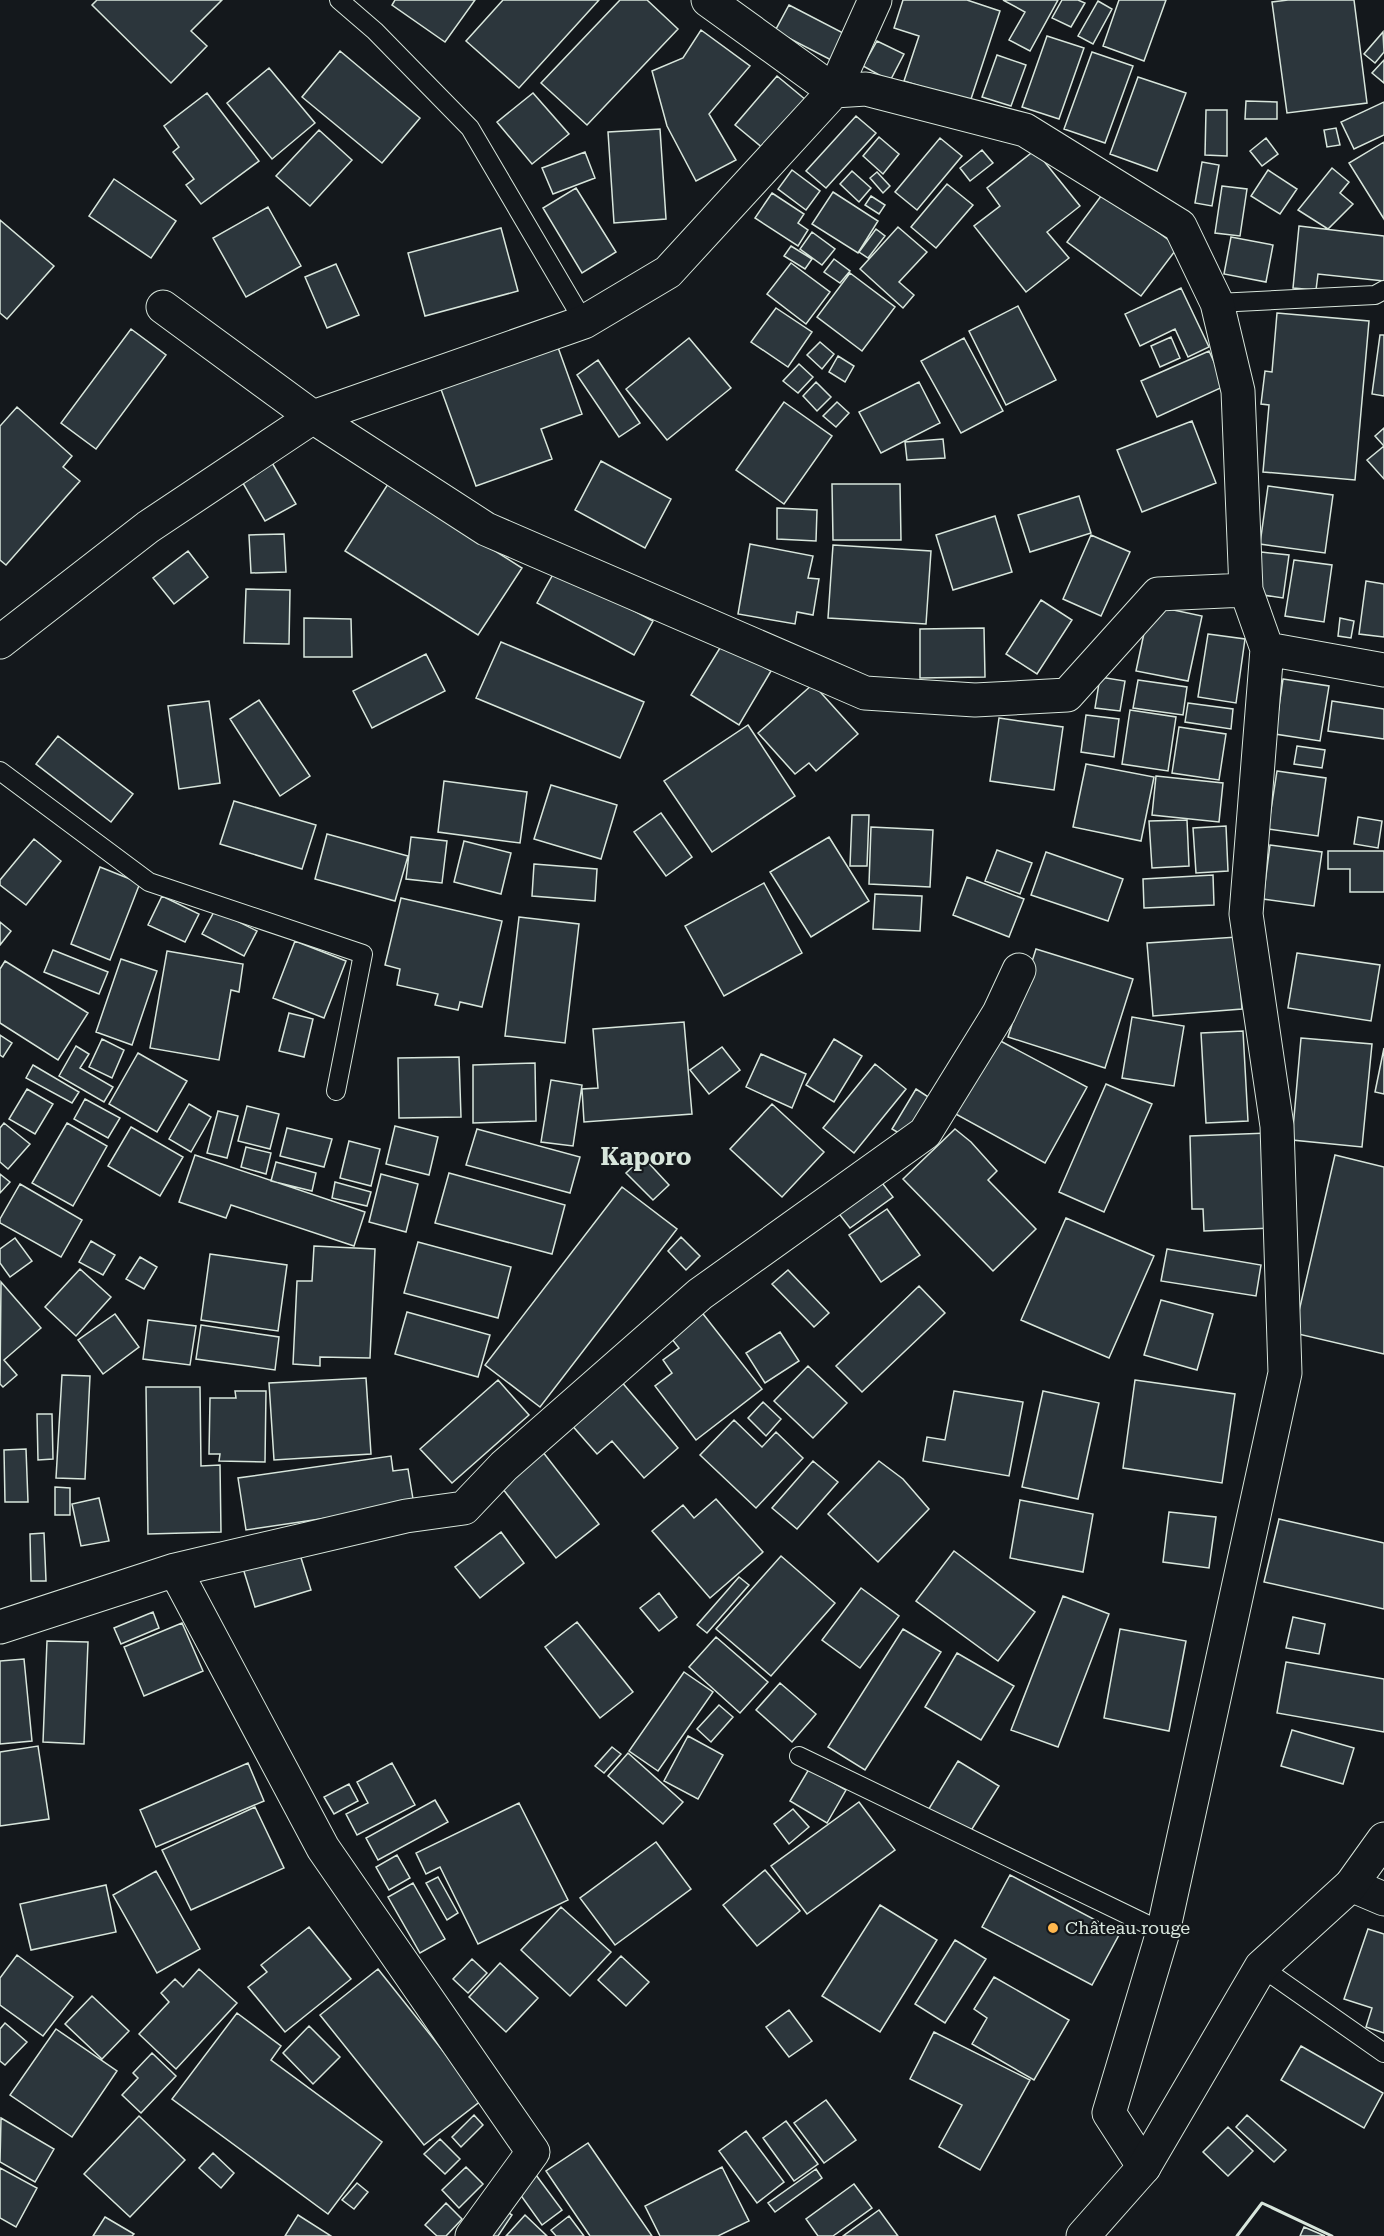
<svg xmlns="http://www.w3.org/2000/svg" width="1384" height="2236" viewBox="0 0 1384 2236" font-family="'Roboto Serif',serif">
<style>
.building{fill:#2c363c;stroke:#d8e6dc;stroke-width:1.5}
.lines{fill:none;stroke-linecap:round;stroke-linejoin:round}
.lane-casing{stroke:#d8e6dc;stroke-width:20}
.street-casing{stroke:#d8e6dc;stroke-width:35}
.primary-casing{stroke:#d8e6dc;stroke-width:35}
.lane{stroke:#14181c;stroke-width:18}
.street{stroke:#14181c;stroke-width:33}
.primary{stroke:#14181c;stroke-width:33}
.wall{stroke:#d8e6dc;stroke-width:3}
.poi-dot{fill:#ffb74d;stroke:#14181c;stroke-width:2}
.labels{text-anchor:middle;stroke-width:4.5;stroke-linejoin:round;paint-order:stroke}
.poi-label{font-size:18px;fill:#d8e6dc;stroke:#14181c;text-anchor:start}
.district-label{font-size:24px;font-weight:bold;fill:#d8e6dc;stroke:#14181c}
</style>
<rect width="100%" height="100%" fill="#14181c"/>
<path class="building" d="M97,0H222L191,31L207,46L171,83L92,5Z
M395,0H475L445,42L392,5Z
M503,0H599L519,88L466,41Z
M620,0H647L678,29L587,125L541,83Z
M903,0H967L1000,11L970,102L904,81L919,36L894,28Z
M1003,0H1058L1030,51L1009,40L1025,12Z
M1062,0H1078L1085,3L1071,27L1052,18Z
M1119,0H1166L1144,61L1103,46Z
M1288,0H1354L1367,103L1287,113L1272,2Z
M1098,1L1112,9L1093,44L1078,36Z
M789,5L847,35L833,61L775,31Z
M701,30L750,66L709,114L736,160L696,181L667,126L652,71L683,58Z
M1383,32L1384,52L1375,63L1364,54Z
M1047,36L1084,48L1059,119L1022,107Z
M877,41L904,54L890,81L863,66Z
M340,51L420,118L382,163L302,97Z
M1092,52L1133,66L1105,143L1064,129Z
M997,55L1026,65L1011,106L982,97Z
M1384,60V83L1372,73Z
M269,68L315,123L272,159L227,103Z
M777,76L806,100L764,149L735,125Z
M1138,77L1186,93L1157,171L1110,154Z
M207,93L259,161L201,204L186,185L194,179L173,152L179,147L164,126Z
M533,93L569,134L532,164L497,122Z
M1246,101L1277,102V119H1245Z
M1384,102V135L1354,149L1341,122Z
M1206,110H1227V156L1205,155Z
M856,116L876,133L826,188L806,171Z
M1336,128L1340,145L1327,147L1324,130Z
M660,129L666,219L614,223L608,132Z
M319,130L352,160L310,206L276,176Z
M879,137L899,154L883,174L863,156Z
M940,138L962,156L917,210L895,192Z
M1266,138L1278,154L1262,166L1250,151Z
M1384,142V219L1349,163Z
M982,150L993,163L970,181L960,168Z
M1035,150L1080,206L1047,232L1069,258L1026,292L974,226L1000,206L987,188Z
M585,152L595,178L553,194L542,168Z
M1202,162L1219,165L1212,206L1195,203Z
M1332,168L1349,182L1340,193L1353,204L1328,229L1298,210Z
M792,170L820,191L806,210L778,189Z
M1268,170L1297,189L1280,214L1251,196Z
M852,171L871,188L859,202L840,184Z
M877,172L890,186L883,193L870,178Z
M114,179L176,221L151,258L89,216Z
M947,184L973,205L936,248L911,227Z
M1222,186L1247,189L1240,236L1215,233Z
M576,188L616,252L582,273L543,208Z
M833,192L878,221L858,253L812,224Z
M1104,192L1178,247L1141,296L1067,242Z
M772,193L804,214L798,223L808,230L798,246L755,218Z
M871,196L885,205L879,214L865,205Z
M268,207L301,266L246,297L213,238Z
M0,220L54,266L7,319L0,313Z
M1299,226L1384,236V281L1318,274L1316,290L1293,288Z
M898,227L927,252L899,282L914,295L903,308L860,269Z
M501,228L518,291L425,316L408,253Z
M876,229L885,236L868,258L859,252Z
M812,232L835,249L822,265L800,249Z
M1231,237L1273,245L1266,282L1224,274Z
M791,246L812,259L805,269L784,256Z
M834,259L850,271L840,283L824,272Z
M791,263L830,292L806,324L767,294Z
M336,264L359,315L327,328L305,277Z
M850,273L895,307L862,351L817,317Z
M1181,288L1209,347L1188,357L1175,329L1140,346L1125,314Z
M1018,306L1056,380L1006,405L969,331Z
M776,308L812,332L788,367L751,342Z
M1277,313L1369,321L1355,480L1263,472L1269,405L1261,404L1265,371L1272,372Z
M131,329L166,355L96,449L61,423Z
M1380,335H1384V396L1372,394Z
M1171,337L1180,358L1160,367L1151,346Z
M689,338L731,388L667,440L626,389Z
M964,338L1003,411L961,433L921,361Z
M555,339L582,414L541,429L552,459L476,486L438,381Z
M820,342L834,354L822,369L807,355Z
M1209,351L1225,386L1157,417L1141,381Z
M838,356L854,366L845,382L829,372Z
M598,360L640,423L619,437L577,375Z
M799,364L813,377L798,393L783,381Z
M816,382L831,397L817,411L803,396Z
M919,382L940,423L881,453L859,412Z
M784,402L832,436L784,504L736,470Z
M837,402L849,413L836,427L823,416Z
M17,407L72,456L63,467L80,481L6,565L0,560V426Z
M1192,421L1216,483L1142,512L1117,450Z
M1384,428V479L1367,460L1384,446L1375,436Z
M943,439L945,458L907,460L905,442Z
M271,461L296,504L265,521L240,478Z
M601,461L671,499L645,548L575,510Z
M388,484L522,568L478,635L345,551Z
M832,484H900L901,540H833Z
M1268,486L1333,495L1325,553L1260,544Z
M1079,496L1091,533L1030,552L1018,515Z
M777,508L817,510L816,541L777,539Z
M995,516L1012,572L953,590L936,535Z
M284,534L286,572L251,573L249,535Z
M1091,535L1130,552L1101,616L1063,599Z
M750,544L813,556L808,578L819,579L813,615L797,612L795,624L738,614Z
M833,545L931,551L926,624L828,618Z
M188,551L208,577L174,604L153,578Z
M1261,552L1289,555L1283,598L1256,594Z
M1294,560L1332,565L1324,622L1285,616Z
M556,569L653,621L634,655L537,603Z
M1366,581L1384,584V637L1359,634Z
M246,589L290,590L289,644L244,643Z
M1041,600L1072,620L1037,674L1006,654Z
M1150,605L1202,616L1188,681L1136,671Z
M304,618L351,619L352,657H304Z
M1340,618L1354,621L1351,638L1338,636Z
M984,628L985,677L920,678V629Z
M1208,634L1245,639L1236,703L1198,697Z
M501,642L644,702L620,758L476,698Z
M723,643L771,671L739,725L691,695Z
M426,654L445,691L372,728L353,691Z
M1100,677L1125,681L1120,711L1095,708Z
M1283,679L1329,686L1320,741L1275,734Z
M1138,680L1187,687L1183,715L1133,708Z
M813,684L858,734L816,771L809,763L795,774L758,733Z
M259,700L310,776L280,796L230,719Z
M209,701L220,783L179,789L168,706Z
M1332,701L1384,709V739L1328,731Z
M1188,703L1233,709L1231,729L1185,722Z
M1130,710L1176,717L1168,771L1122,764Z
M1086,715L1119,719L1114,757L1081,752Z
M999,718L1063,727L1054,790L990,781Z
M748,725L795,796L712,852L664,781Z
M1179,727L1226,734L1219,780L1172,773Z
M58,736L133,794L111,822L36,764Z
M1297,746L1325,750L1322,768L1294,764Z
M1086,764L1154,777L1141,841L1073,827Z
M1277,771L1326,778L1318,836L1268,829Z
M1156,776L1223,783L1219,822L1152,815Z
M444,781L527,792L520,843L438,832Z
M551,785L617,805L601,859L534,839Z
M234,801L316,825L302,869L220,844Z
M661,813L692,857L666,876L634,832Z
M852,815H869L867,866H850Z
M1358,817L1382,821L1378,848L1354,844Z
M1187,820L1189,866L1152,868L1149,821Z
M1226,826L1228,871L1196,873L1193,828Z
M871,827L933,830L930,887L869,884Z
M327,834L408,856L395,901L315,879Z
M411,837L447,841L442,883L406,879Z
M829,837L869,901L811,937L770,872Z
M34,839L61,861L26,905L0,885V880Z
M464,841L511,853L501,894L454,882Z
M1270,845L1322,852L1314,906L1263,899Z
M997,850L1032,863L1020,894L985,881Z
M1328,851H1384V892H1350V869H1328Z
M1046,852L1123,879L1108,921L1031,895Z
M534,864L597,869L595,901L532,896Z
M100,867L140,883L110,960L71,944Z
M1213,875L1214,905L1144,908L1143,879Z
M967,877L1024,899L1009,937L953,915Z
M764,883L802,953L724,996L685,926Z
M875,894L922,896L920,931L873,929Z
M162,896L199,914L185,942L148,925Z
M401,898L502,921L482,1007L460,1002L458,1010L435,1005L438,994L397,985L400,969L385,965Z
M215,910L257,931L244,956L202,934Z
M519,917L579,924L565,1043L505,1036Z
M0,922L11,931L0,945Z
M1237,937L1242,1009L1153,1016L1147,943Z
M295,941L346,961L324,1018L273,998Z
M1036,949L1133,979L1105,1068L1008,1037Z
M53,950L108,972L99,994L44,972Z
M167,951L243,964L239,992L231,990L219,1060L150,1048Z
M1297,953L1380,965L1371,1021L1288,1008Z
M121,959L157,971L132,1045L96,1032Z
M5,961L88,1013L58,1060L0,1023V969Z
M289,1013L313,1019L304,1057L279,1051Z
M1132,1017L1184,1026L1174,1086L1122,1078Z
M684,1022L692,1114L584,1122L582,1089L598,1088L593,1029Z
M1243,1031L1248,1121L1206,1123L1201,1033Z
M0,1035L12,1043L3,1057L0,1055Z
M993,1037L1087,1087L1045,1163L952,1112Z
M1301,1038L1372,1044L1362,1147L1292,1140Z
M102,1039L124,1050L112,1078L89,1067Z
M834,1039L862,1056L834,1102L806,1085Z
M76,1046L89,1054L80,1068L113,1087L104,1102L59,1076Z
M722,1047L740,1070L709,1094L690,1070Z
M1384,1048V1094L1375,1092Z
M138,1053L187,1081L157,1132L109,1104Z
M761,1054L806,1074L792,1108L746,1087Z
M459,1057L461,1117L399,1118L398,1058Z
M535,1063L536,1121L473,1123V1065Z
M875,1064L906,1089L854,1153L823,1128Z
M33,1065L79,1092L72,1103L26,1078Z
M551,1080L582,1085L573,1146L541,1142Z
M1106,1084L1152,1104L1104,1212L1059,1192Z
M27,1089L53,1104L35,1134L9,1119Z
M916,1089L933,1100L909,1139L892,1129Z
M85,1099L120,1118L108,1138L74,1119Z
M189,1104L211,1117L191,1152L169,1139Z
M772,1104L824,1152L782,1197L730,1149Z
M247,1106L279,1114L270,1149L238,1141Z
M218,1111L238,1116L227,1158L207,1153Z
M4,1123L30,1144L8,1169L0,1162V1128Z
M67,1123L107,1146L73,1206L32,1183Z
M395,1126L438,1137L429,1175L386,1164Z
M131,1127L183,1157L160,1196L108,1166Z
M287,1128L332,1139L324,1167L280,1156Z
M477,1129L580,1157L570,1193L466,1165Z
M955,1129L971,1142L997,1171L988,1180L1036,1229L993,1271L903,1179Z
M1268,1133L1272,1228L1204,1231L1203,1209H1192L1190,1136Z
M349,1141L380,1149L371,1186L340,1178Z
M246,1147L271,1153L266,1174L241,1167Z
M195,1155L365,1212L354,1246L231,1205L226,1218L179,1202Z
M1335,1155L1384,1167V1354L1294,1333Z
M643,1157L669,1185L653,1200L626,1173Z
M276,1162L316,1173L312,1191L271,1181Z
M449,1173L565,1205L552,1254L435,1223Z
M0,1174L10,1182L0,1193Z
M381,1174L418,1184L406,1232L369,1222Z
M876,1175L893,1197L850,1228L833,1206Z
M335,1182L371,1192L367,1206L332,1198Z
M20,1184L82,1220L61,1257L0,1223V1219Z
M622,1187L677,1229L540,1407L485,1365Z
M887,1209L920,1255L881,1282L849,1235Z
M1066,1218L1154,1256L1109,1358L1021,1320Z
M681,1237L700,1256L686,1270L668,1251Z
M15,1238L32,1261L10,1277L0,1263V1249Z
M91,1241L115,1255L103,1275L79,1262Z
M418,1242L511,1267L498,1318L404,1293Z
M314,1246L375,1249L370,1358L320,1357V1366L293,1364L297,1281H312Z
M1167,1249L1261,1265L1256,1296L1161,1281Z
M210,1254L287,1265L278,1331L201,1320Z
M140,1257L157,1267L144,1289L126,1279Z
M80,1269L111,1297L76,1336L45,1307Z
M788,1270L829,1313L814,1327L772,1284Z
M1,1282L41,1328L4,1360L17,1375L3,1387L0,1384Z
M919,1286L945,1313L862,1392L836,1366Z
M1161,1300L1213,1314L1197,1370L1144,1355Z
M700,1310L762,1389L696,1440L655,1386L672,1373L663,1360L679,1348L668,1334Z
M407,1312L490,1335L478,1377L395,1354Z
M115,1314L139,1347L103,1374L78,1340Z
M148,1320L196,1326L190,1365L143,1359Z
M201,1325L279,1337L275,1370L196,1359Z
M780,1332L799,1361L765,1383L746,1353Z
M808,1366L847,1403L813,1438L774,1401Z
M62,1375L90,1376L85,1479L56,1478Z
M366,1378L371,1454L274,1460L269,1383Z
M498,1380L529,1415L452,1483L420,1449Z
M620,1380L678,1448L644,1478L612,1441L597,1454L570,1423Z
M1135,1380L1235,1394L1222,1483L1123,1468Z
M146,1387H200L201,1466L220,1465L221,1532L148,1534Z
M235,1391H266L265,1462L219,1461L220,1454H209L210,1398H236Z
M954,1391L1023,1402L1009,1476L923,1461L927,1437L945,1440Z
M1043,1391L1099,1403L1078,1499L1022,1487Z
M763,1402L781,1419L766,1436L748,1418Z
M37,1414H52L53,1459L38,1460Z
M734,1420L762,1447L776,1432L803,1458L756,1508L700,1455Z
M539,1447L599,1524L556,1558L496,1480Z
M26,1449L28,1502H5L4,1450Z
M391,1456L393,1471L408,1469L414,1505L246,1530L238,1478Z
M813,1461L838,1482L797,1529L772,1508Z
M879,1461L903,1479L929,1509L878,1562L828,1514Z
M55,1487L70,1488V1515H55Z
M99,1498L109,1541L81,1546L72,1504Z
M716,1499L763,1552L710,1598L652,1531L683,1505L694,1518Z
M1020,1500L1093,1514L1083,1572L1010,1558Z
M1169,1512L1216,1517L1209,1568L1163,1562Z
M1279,1519L1384,1543V1609L1264,1582Z
M501,1532L524,1563L480,1598L455,1567Z
M44,1533L46,1581H31L30,1534Z
M298,1548L311,1590L255,1607L242,1565Z
M954,1551L1035,1612L998,1661L916,1601Z
M781,1556L835,1603L771,1676L716,1629Z
M739,1577L749,1585L707,1633L697,1625Z
M861,1588L899,1616L860,1668L822,1640Z
M659,1593L677,1617L659,1631L640,1608Z
M1063,1596L1109,1614L1058,1747L1011,1730Z
M153,1612L159,1628L121,1644L114,1628Z
M1293,1617L1325,1624L1319,1654L1286,1648Z
M577,1622L633,1692L600,1718L545,1647Z
M182,1623L203,1671L144,1696L124,1647Z
M903,1629L941,1652L865,1770L828,1747Z
M1120,1629L1186,1641L1169,1731L1104,1718Z
M716,1637L768,1682L740,1713L689,1667Z
M47,1641L88,1642L84,1744L43,1742Z
M957,1653L1014,1686L981,1740L925,1707Z
M24,1659L32,1741L0,1744V1661Z
M1286,1662L1384,1679V1732L1277,1713Z
M684,1672L713,1692L658,1771L629,1751Z
M780,1683L816,1714L792,1742L756,1710Z
M719,1705L733,1717L711,1742L697,1729Z
M1292,1730L1354,1748L1343,1784L1281,1766Z
M688,1736L723,1755L698,1799L664,1781Z
M38,1746L49,1819L0,1826V1752Z
M612,1747L621,1754L604,1773L595,1766Z
M628,1753L683,1802L663,1824L608,1776Z
M958,1761L999,1786L967,1837L927,1812Z
M248,1763L264,1801L156,1847L140,1810Z
M392,1763L415,1805L357,1835L346,1814L368,1803L357,1782Z
M809,1769L846,1790L827,1823L790,1801Z
M349,1784L358,1801L334,1814L324,1797Z
M435,1800L448,1822L378,1860L366,1838Z
M859,1802L895,1850L807,1914L771,1866Z
M519,1803L568,1900L478,1944L440,1867L426,1874L416,1853Z
M255,1807L284,1868L191,1910L162,1850Z
M793,1809L809,1827L789,1844L774,1824Z
M656,1842L691,1889L615,1945L580,1898Z
M397,1855L410,1878L389,1890L376,1867Z
M765,1870L800,1911L757,1946L723,1905Z
M156,1871L200,1949L157,1973L113,1895Z
M1010,1875L1120,1933L1092,1985L982,1927Z
M438,1877L458,1913L447,1920L426,1883Z
M413,1883L445,1939L420,1953L388,1897Z
M106,1885L116,1932L31,1950L20,1904Z
M880,1905L937,1940L880,2032L822,1996Z
M561,1907L611,1952L570,1996L521,1950Z
M309,1927L351,1979L285,2032L248,1987L267,1972L261,1965Z
M1368,1929L1384,1934V2033L1366,2027L1372,2008L1344,1999Z
M955,1940L986,1959L945,2023L915,2004Z
M17,1955L73,1997L43,2036L0,2005V1978Z
M621,1956L649,1982L626,2006L598,1980Z
M472,1959L487,1973L468,1993L453,1979Z
M500,1963L538,1998L506,2032L469,1997Z
M199,1969L237,2003L176,2069L139,2034L169,2002L161,1993L175,1979L183,1987Z
M378,1969L482,2100L424,2145L320,2015Z
M994,1977L1069,2020L1034,2080L972,2044L987,2018L974,2009Z
M92,1996L129,2031L102,2059L65,2024Z
M789,2010L812,2041L789,2057L766,2027Z
M237,2013L281,2046L271,2060L382,2142L328,2214L172,2099Z
M5,2023L27,2042L5,2065L0,2061V2029Z
M309,2026L340,2057L313,2084L283,2053Z
M56,2029L117,2071L72,2137L10,2095Z
M934,2032L1030,2080L980,2170L939,2147L962,2105L910,2079Z
M1301,2046L1383,2093L1364,2128L1281,2080Z
M152,2053L176,2076L141,2113L122,2095L138,2078L133,2073Z
M826,2100L856,2140L824,2163L794,2123Z
M474,2115L483,2125L461,2147L452,2137Z
M1247,2115L1286,2150L1274,2162L1236,2127Z
M139,2116L185,2160L130,2217L84,2174Z
M1,2118L54,2149L35,2182L0,2162Z
M786,2121L818,2164L794,2181L763,2138Z
M1228,2127L1253,2151L1228,2176L1203,2152Z
M746,2131L784,2182L757,2203L719,2151Z
M440,2139L460,2159L445,2174L424,2154Z
M588,2143L652,2236H590L546,2171Z
M213,2153L234,2173L221,2188L199,2168Z
M466,2167L483,2184L459,2208L442,2190Z
M722,2167L749,2221L718,2236H660L645,2206Z
M0,2168L37,2188L16,2227L0,2218Z
M816,2169L822,2178L775,2212L768,2203Z
M536,2175L562,2210L542,2225L517,2190Z
M357,2183L368,2192L354,2209L342,2200Z
M854,2184L872,2208L833,2236H818L806,2219Z
M446,2203L462,2219L446,2236H437L425,2225Z
M498,2206L512,2215L498,2236H482Z
M879,2210L898,2236H843Z
M298,2215L331,2236H285Z
M525,2215L547,2236H506Z
M569,2216L584,2236H556L551,2230Z
M105,2217L134,2234L132,2236H93Z
M1304,2227L1325,2236H1300Z"/>
<g class="lines">
<g class="lane-casing">
<path id="lane" d="M339,0L375,31L470,128L584,322
M1217,303L1375,295L1384,290
M0,771L149,882L363,954L336,1091
M799,1756L1163,1932
M1261,1967L1384,2053"/>
</g>
<g class="street-casing">
<path id="street" d="M708,0L834,91L866,89L1025,130L1180,226L1217,303L1238,391L1246,590L1267,649L1246,914L1277,1126L1285,1373L1163,1932L1109,2113L1144,2167
M163,307L313,417L486,529L865,693L975,700L1067,695L1158,594L1246,590
M0,642L148,527L313,417L584,322L668,272L834,91L875,0
M1267,649L1384,670
M175,1570L406,1516L464,1508L504,1466L700,1294L925,1133L999,1013L1019,970
M0,1627L175,1570L323,1848L533,2152L472,2236
M1351,1885L1384,1899"/>
</g>
<g class="primary-casing">
<path id="primary" d="M1083,2236L1144,2167L1261,1967L1351,1885L1384,1839"/>
</g>
<use href="#lane" class="lane"/>
<use href="#street" class="street"/>
<use href="#primary" class="primary"/>
<path class="wall" d="M1237,2236L1262,2203L1332,2236"/>
</g>
<circle class="poi-dot" cx="1053" cy="1928" r="6"/>
<g class="labels">
<g class="poi-label">
<text x="1065" y="1934">Château rouge</text>
</g>
<g class="district-label">
<text x="646" y="1165">Kaporo</text>
</g>
</g>
</svg>
